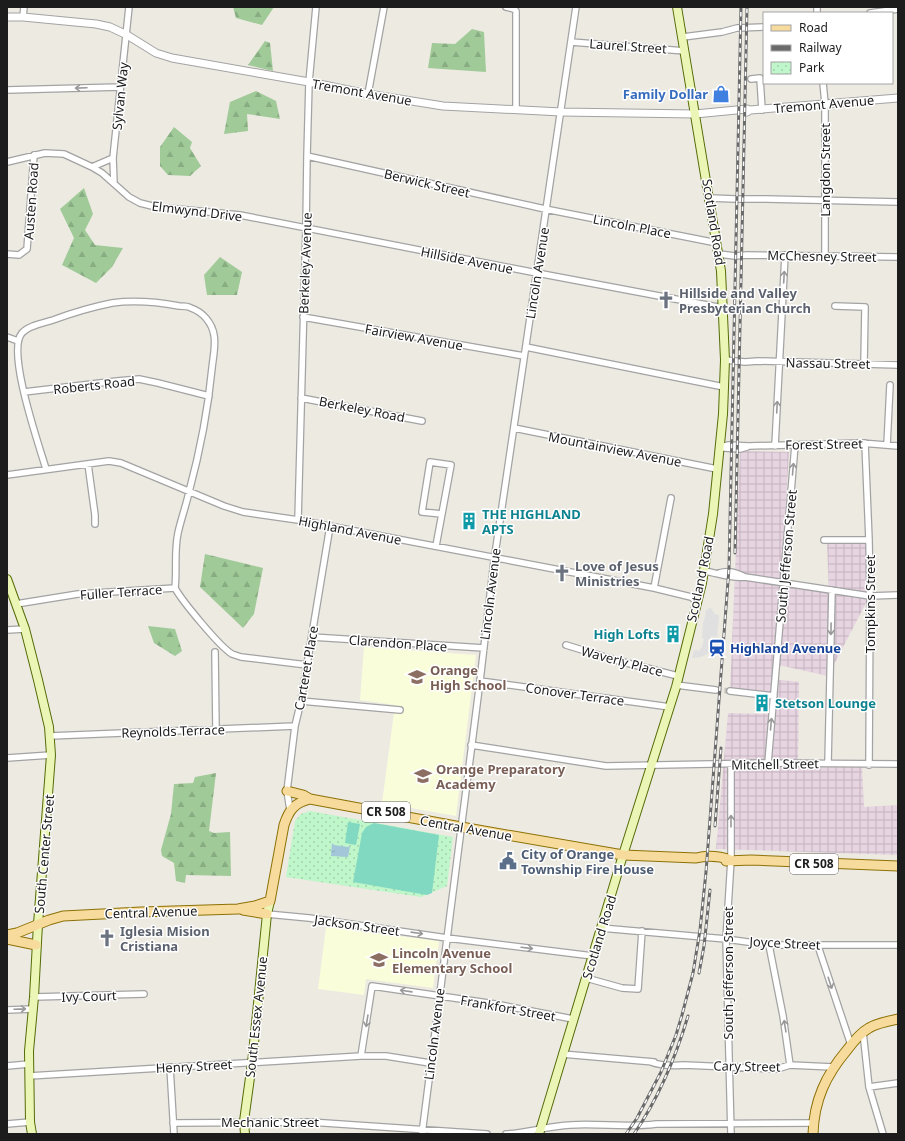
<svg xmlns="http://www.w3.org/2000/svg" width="905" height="1141" viewBox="0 0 905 1141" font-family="'Noto Sans',sans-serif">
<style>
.industrial{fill:url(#industrial-grid)}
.education{fill:#f9fdda}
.forest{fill:url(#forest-firs)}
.park{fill:url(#park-dots)}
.pitch{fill:#82d9c2}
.parking{fill:#e0e0e0}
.water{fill:url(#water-ripples)}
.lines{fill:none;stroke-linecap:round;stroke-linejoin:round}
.minor-tunnel{stroke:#c3c1ba;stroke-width:5.5;stroke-dasharray:5.5 3;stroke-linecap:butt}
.minor-casing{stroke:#a3a3a3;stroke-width:8}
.tertiary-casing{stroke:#a3a3a3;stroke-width:9}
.secondary-casing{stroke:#556c09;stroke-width:10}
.primary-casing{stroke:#8d7106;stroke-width:11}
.minor{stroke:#fff;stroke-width:5.5}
.tertiary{stroke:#fff;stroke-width:7}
.secondary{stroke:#ebf6b6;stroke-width:8}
.primary{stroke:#f7db9c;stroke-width:9}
.rail-casing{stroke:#6a6a6a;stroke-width:3}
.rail{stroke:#fff;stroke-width:1.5;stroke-dasharray:4.5;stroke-linecap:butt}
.oneway{stroke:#999}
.labels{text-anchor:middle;stroke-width:3;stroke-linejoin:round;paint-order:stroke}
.shield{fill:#fff;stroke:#606060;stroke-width:1}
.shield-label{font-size:12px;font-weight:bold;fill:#1c1c1c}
.street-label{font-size:13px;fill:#1c1c1c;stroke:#fff}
.shop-label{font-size:13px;font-weight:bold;fill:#366cbe;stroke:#fff;text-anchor:end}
.worship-label{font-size:13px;font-weight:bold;fill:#5b616d;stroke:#fff;text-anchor:start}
.culture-label{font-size:13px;font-weight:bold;fill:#0d838f;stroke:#fff;text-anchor:start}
.transit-label{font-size:13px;font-weight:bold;fill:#164399;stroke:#fff;text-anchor:start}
.education-label{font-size:13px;font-weight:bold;fill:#785e54;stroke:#fff;text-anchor:start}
.service-label{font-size:13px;font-weight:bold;fill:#4e5e75;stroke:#fff;text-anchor:start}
</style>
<defs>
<pattern id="industrial-grid" width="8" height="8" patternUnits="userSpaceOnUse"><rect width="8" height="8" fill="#e6d4e0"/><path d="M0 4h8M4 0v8" fill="none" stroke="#c5b5c0"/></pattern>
<pattern id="forest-firs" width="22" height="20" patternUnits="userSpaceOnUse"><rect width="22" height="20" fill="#a0ca98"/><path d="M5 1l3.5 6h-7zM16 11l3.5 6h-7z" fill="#89ad82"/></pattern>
<pattern id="park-dots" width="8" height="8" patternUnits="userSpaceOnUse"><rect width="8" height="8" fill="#bff6ca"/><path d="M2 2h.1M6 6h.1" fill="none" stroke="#a4d2ad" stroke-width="1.8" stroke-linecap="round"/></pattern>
<pattern id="water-ripples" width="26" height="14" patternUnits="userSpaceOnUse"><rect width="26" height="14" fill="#a3c6d9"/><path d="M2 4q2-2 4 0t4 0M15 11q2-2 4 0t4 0" fill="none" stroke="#8caaba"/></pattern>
</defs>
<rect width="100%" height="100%" fill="#edeae2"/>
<path class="industrial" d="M740,451L789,452L781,584L829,592L827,543L867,542L868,599L828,676L774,664L772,679L799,682L798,767H862L864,807L898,805V855L716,849L728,713L769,714L770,695L730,691Z"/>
<path class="education" d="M364,647L476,655L456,816L382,803L395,705L360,700Z
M326,927L439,941L433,988L366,979L364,995L318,989Z"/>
<path class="forest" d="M233,7H274L262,25L236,18Z
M472,29L484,32L486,72L428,68L432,43L455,44Z
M265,41L270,43L273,71L248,65Z
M256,91L276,101L280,119L247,114L248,131L224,134L230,102Z
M174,127L192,142L190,148L201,166L190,176L168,175L160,166V147Z
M84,188L93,214L85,230L95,245L123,248L112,267L96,283L62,265L74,238L60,209Z
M220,257L242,272L237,295H207L204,275Z
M205,554L263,568L254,614L243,628L200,587Z
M148,626L175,629L182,651L175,656L154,643Z
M216,773L209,831L214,833L230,832L231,876L186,875L185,883L176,881L174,863L162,856L161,850L171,814L174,784L193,783L195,777Z"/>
<path class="park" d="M310,811L453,837L447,886L421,897L286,877L295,821L301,814Z"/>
<path class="pitch" d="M348,822L360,824L356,845L345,843Z
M374,823L439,835L432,893L427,895L353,882L362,833L366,827Z"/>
<path class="parking" d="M710,607L715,614L719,615L717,637L711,636L710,652L707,654L701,657L692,658L694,650L699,651L702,647L704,639L702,638L703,623L706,614L705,612Z"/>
<path class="water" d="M332,843L334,845L348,847L350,846L348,857L331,856Z"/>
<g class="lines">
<path class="minor-tunnel" d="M716,690L730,691"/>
<g class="minor-casing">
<path id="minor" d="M506,7L514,9L516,11V110
M817,7V13
M870,13L898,9
M23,17L24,7
M683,37L722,32L737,28L764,27
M571,42L685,51
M751,79L760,78L762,110
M823,83L825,103V256
M7,90L120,87
M368,94L384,7
M307,156L545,209L717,243
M7,162L45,153L64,154L92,167L102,173L129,197L140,203L156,207L240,215L537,273L723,308
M92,167L113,158
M114,183L113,158L129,7
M710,198L735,199H766L898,202
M7,254L19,255L27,249L34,155
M719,254L735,256L747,255L898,257
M835,306L865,307L864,364
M303,317L524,356
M7,337L18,341
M526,347L724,387
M725,360L745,362L758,361L898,365
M24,392L117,381L139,379L158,383L209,396
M301,398L422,421
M514,428L717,469
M865,443L869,540L870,596L869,765
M887,445L890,385
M775,446L785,255
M719,447L729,445L749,446L861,443L898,446
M724,448L740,449L747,447
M88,464L95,515V524
M46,469C39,445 6,351 22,333C29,325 44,323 53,320C72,313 92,307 112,303C134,300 157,302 179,306C183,306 188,306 191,308C203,312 212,323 214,335C216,345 213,358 212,368C208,410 200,451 189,492C186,506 181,519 178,533C174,551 177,570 175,588
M7,475L109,461L121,463L224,506L243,512L298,520L654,588L691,597L697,602
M298,520L306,228L307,156L309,82L316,7
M824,540H869
M436,546L451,465L430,462L422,512L442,514
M704,571C718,573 730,579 745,577L870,596L898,595
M719,573C728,570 736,572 745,577
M175,588C182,601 220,647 232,654C235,655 238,656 241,657L307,665
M654,588L671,498
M16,604L78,594L175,588
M7,630L25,629
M312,637L484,648
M566,645L615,660L678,676
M215,652L216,730
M480,681L670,707
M676,685L716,690
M730,691L774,696
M301,701L400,710
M50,736L295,726
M471,745L606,766L768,763L898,764
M7,758L51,755
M768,763L795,445
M828,763L832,590
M290,810L287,791L295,726L301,701L330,526
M267,914L309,918L447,938L593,956
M601,928L726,939L769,945H898
M769,945L783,1016L790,1065
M818,946L851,1045
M586,978L622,988L638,989L642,931
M34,997L144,994
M7,1010L33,1009
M863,1032L869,1087L883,1134
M562,1054L654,1062
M361,1056L372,986L495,1004L573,1019
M651,1062C662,1066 673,1066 684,1065L777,1069L790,1065L833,1067
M7,1066L29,1064
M170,1067L174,1134
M29,1076L361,1056H386L430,1063
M869,1087L898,1083
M173,1123L310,1122L487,1134
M7,1124L30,1122
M422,1134L480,681L494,561L576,7
M506,1134C527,1133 548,1126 570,1125C599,1123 628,1128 656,1124L813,1123
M731,1134L726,939L731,860V764"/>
</g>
<g class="tertiary-casing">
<path id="tertiary" d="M7,17H23L96,24L110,27L127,35L156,53L172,58L309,82L368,94L443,106L561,112L695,114L747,109L750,110
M747,112L750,110L898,98"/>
</g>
<g class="secondary-casing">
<path id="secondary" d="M7,579L25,629L38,680L49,727L51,755L38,924L34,997L29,1051L30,1122L32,1134
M245,1134L244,1121L252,1063L267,914L270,901
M539,1134L623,855L676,687L702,583L713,514L723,414L725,360L721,271L677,7"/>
</g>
<g class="primary-casing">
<path id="primary" d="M287,791L303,795L310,799
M726,861L751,860L898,866
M243,910L267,914
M7,935L17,933L49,920L63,916L141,912L238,909L255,906L270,901L284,825C289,810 294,803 310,799L461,827L623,855L696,858C708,855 719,856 731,860
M7,939L36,945
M813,1134C814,1100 826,1075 847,1050C853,1042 860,1033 869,1028C877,1023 888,1021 898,1019"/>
</g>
<use href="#minor" class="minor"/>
<use href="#tertiary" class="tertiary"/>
<use href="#secondary" class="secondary"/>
<use href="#primary" class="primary"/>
<g class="rail-casing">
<path id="rail" d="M735,553L747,7
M715,826L721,748
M699,973L704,946L710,890
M626,1134L637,1118L661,1072L676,1035L682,1015L693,973L700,930L706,872L729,568L741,7
M634,1134C658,1099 676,1056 688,1016"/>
</g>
<use href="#rail" class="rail"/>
</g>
<defs><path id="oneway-shaft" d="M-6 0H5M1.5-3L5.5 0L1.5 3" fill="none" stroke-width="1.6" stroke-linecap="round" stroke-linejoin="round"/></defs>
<g class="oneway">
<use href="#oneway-shaft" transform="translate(81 88) rotate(178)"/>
<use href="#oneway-shaft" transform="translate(784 277) rotate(-87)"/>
<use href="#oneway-shaft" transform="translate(777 407) rotate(-87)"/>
<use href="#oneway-shaft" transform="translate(793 469) rotate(-85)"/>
<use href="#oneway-shaft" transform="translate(831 629) rotate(91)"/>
<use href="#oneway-shaft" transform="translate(771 724) rotate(-85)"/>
<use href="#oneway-shaft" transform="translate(731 821) rotate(-90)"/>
<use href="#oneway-shaft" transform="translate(417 933) rotate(8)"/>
<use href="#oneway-shaft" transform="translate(527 948) rotate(7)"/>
<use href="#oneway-shaft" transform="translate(830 983) rotate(72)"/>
<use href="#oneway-shaft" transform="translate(406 991) rotate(-172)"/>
<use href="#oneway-shaft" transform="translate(20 1009) rotate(-2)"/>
<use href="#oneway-shaft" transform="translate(367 1021) rotate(99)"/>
<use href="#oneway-shaft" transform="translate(785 1026) rotate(-99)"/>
</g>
<defs>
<g id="shop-bare" transform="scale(1.38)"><path d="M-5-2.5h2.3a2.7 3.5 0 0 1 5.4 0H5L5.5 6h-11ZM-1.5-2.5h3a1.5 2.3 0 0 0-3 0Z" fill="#3f7fe0" stroke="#fff" stroke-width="2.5" paint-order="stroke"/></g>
<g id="church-bare" transform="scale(1.38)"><path d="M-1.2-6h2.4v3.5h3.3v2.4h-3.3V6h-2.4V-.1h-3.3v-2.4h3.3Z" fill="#6b7280" stroke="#fff" stroke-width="2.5" paint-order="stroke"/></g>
<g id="building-bare" transform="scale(1.38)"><path d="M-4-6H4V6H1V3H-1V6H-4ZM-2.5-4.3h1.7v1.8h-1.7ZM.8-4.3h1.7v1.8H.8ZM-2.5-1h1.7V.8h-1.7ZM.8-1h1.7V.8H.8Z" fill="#0f9aa8" stroke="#fff" stroke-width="2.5" paint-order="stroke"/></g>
<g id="station-bare" transform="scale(1.38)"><path d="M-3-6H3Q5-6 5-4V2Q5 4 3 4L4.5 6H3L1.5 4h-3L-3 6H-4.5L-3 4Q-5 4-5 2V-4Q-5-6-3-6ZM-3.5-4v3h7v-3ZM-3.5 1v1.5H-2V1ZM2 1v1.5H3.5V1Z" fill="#1a4fb4" stroke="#fff" stroke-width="2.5" paint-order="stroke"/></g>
<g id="school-bare" transform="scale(1.38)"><path d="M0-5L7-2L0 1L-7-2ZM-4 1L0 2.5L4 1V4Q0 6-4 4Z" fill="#8d6e63" stroke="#fff" stroke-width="2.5" paint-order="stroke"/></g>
<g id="civic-bare" transform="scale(1.38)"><path d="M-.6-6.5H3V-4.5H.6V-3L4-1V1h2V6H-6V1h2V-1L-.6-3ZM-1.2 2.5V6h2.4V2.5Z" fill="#5c6f8a" stroke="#fff" stroke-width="2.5" paint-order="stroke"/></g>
</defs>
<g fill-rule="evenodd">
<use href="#shop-bare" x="721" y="94"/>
<use href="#church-bare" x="666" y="300"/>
<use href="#building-bare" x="469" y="521"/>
<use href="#church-bare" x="562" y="573"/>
<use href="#building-bare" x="673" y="634"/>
<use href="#station-bare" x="717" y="648"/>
<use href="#school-bare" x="417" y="677"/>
<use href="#building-bare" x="762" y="703"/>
<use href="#school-bare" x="423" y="776"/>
<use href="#civic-bare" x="508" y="861"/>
<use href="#church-bare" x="107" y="938"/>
<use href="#school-bare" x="379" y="960"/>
</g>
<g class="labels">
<g class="shield">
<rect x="362" y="802" width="48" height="20" rx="3"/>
<rect x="790" y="854" width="48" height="20" rx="3"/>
</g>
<g class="shield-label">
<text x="386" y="816">CR 508</text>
<text x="814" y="868">CR 508</text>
</g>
<g class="street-label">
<text transform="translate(628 46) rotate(4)" y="5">Laurel Street</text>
<text transform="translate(362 92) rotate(10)" y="5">Tremont Avenue</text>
<text transform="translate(120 96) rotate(-84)" y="5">Sylvan Way</text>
<text transform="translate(824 104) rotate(-5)" y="5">Tremont Avenue</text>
<text transform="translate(825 170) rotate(-90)" y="5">Langdon Street</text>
<text transform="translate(427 183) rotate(13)" y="5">Berwick Street</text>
<text transform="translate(31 201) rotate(-86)" y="5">Austen Road</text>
<text transform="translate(197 211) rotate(7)" y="5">Elmwynd Drive</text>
<text transform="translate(714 222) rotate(81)" y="5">Scotland Road</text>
<text transform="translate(632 226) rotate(11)" y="5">Lincoln Place</text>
<text transform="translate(822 256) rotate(1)" y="5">McChesney Street</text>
<text transform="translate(467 260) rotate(11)" y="5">Hillside Avenue</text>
<text transform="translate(305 263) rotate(-88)" y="5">Berkeley Avenue</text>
<text transform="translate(537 273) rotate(-81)" y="5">Lincoln Avenue</text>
<text transform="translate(414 337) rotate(10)" y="5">Fairview Avenue</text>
<text transform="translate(828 363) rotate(1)" y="5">Nassau Street</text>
<text transform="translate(94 385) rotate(-6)" y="5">Roberts Road</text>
<text transform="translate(362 409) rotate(11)" y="5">Berkeley Road</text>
<text transform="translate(824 444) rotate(-1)" y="5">Forest Street</text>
<text transform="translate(615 449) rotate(11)" y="5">Mountainview Avenue</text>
<text transform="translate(350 530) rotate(11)" y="5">Highland Avenue</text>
<text transform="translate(786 556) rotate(-85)" y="5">South Jefferson Street</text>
<text transform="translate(700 579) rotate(-78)" y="5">Scotland Road</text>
<text transform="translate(121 592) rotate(-4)" y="5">Fuller Terrace</text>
<text transform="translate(490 594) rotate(-83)" y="5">Lincoln Avenue</text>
<text transform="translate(870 604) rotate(-90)" y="5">Tompkins Street</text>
<text transform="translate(398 643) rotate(4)" y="5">Clarendon Place</text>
<text transform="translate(622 661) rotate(15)" y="5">Waverly Place</text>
<text transform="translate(306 668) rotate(-80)" y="5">Carteret Place</text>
<text transform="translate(575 694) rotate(8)" y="5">Conover Terrace</text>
<text transform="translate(173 731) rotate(-2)" y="5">Reynolds Terrace</text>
<text transform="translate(775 764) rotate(-1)" y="5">Mitchell Street</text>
<text transform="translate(466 828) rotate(10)" y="5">Central Avenue</text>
<text transform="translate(44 854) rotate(-85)" y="5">South Center Street</text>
<text transform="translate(151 912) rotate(-2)" y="5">Central Avenue</text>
<text transform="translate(357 925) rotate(8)" y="5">Jackson Street</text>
<text transform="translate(599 937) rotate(-73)" y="5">Scotland Road</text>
<text transform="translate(785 943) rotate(3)" y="5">Joyce Street</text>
<text transform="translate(728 973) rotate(-90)" y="5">South Jefferson Street</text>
<text transform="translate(89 996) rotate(-2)" y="5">Ivy Court</text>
<text transform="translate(508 1008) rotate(10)" y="5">Frankfort Street</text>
<text transform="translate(256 1017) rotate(-84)" y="5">South Essex Avenue</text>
<text transform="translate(434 1034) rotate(-83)" y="5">Lincoln Avenue</text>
<text transform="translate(194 1066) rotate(-3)" y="5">Henry Street</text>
<text transform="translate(747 1066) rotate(1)" y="5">Cary Street</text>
<text x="270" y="1127">Mechanic Street</text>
</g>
<g class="shop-label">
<text x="708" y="99">Family Dollar</text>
</g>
<g class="worship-label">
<text x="679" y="298">Hillside and Valley<tspan x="679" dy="15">Presbyterian Church</tspan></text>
<text x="575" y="571">Love of Jesus<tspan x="575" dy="15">Ministries</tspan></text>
<text x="120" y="936">Iglesia Mision<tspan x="120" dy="15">Cristiana</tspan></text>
</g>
<g class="culture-label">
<text x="482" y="519">THE HIGHLAND<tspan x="482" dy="15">APTS</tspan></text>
<text x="660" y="639" text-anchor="end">High Lofts</text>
<text x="775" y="708">Stetson Lounge</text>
</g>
<g class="transit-label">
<text x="730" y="653">Highland Avenue</text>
</g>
<g class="education-label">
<text x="430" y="675">Orange<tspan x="430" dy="15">High School</tspan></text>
<text x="436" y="774">Orange Preparatory<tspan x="436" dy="15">Academy</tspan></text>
<text x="392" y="958">Lincoln Avenue<tspan x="392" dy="15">Elementary School</tspan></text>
</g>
<g class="service-label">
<text x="521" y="859">City of Orange<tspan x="521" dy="15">Township Fire House</tspan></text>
</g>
</g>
<rect width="905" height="1141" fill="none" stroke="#1c1c1c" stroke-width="16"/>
<rect x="763" y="12" width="130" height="72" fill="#ffffff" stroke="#a4a4a4"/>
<rect x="771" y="25" width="20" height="6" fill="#f7db9c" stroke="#a4a4a4"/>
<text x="799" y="32" font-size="12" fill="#1c1c1c">Road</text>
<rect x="771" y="45" width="20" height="6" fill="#6a6a6a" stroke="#a4a4a4"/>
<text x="799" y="52" font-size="12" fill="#1c1c1c">Railway</text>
<rect x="771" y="62" width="20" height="12" fill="url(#park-dots)" stroke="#a4a4a4"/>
<text x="799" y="72" font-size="12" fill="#1c1c1c">Park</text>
</svg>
